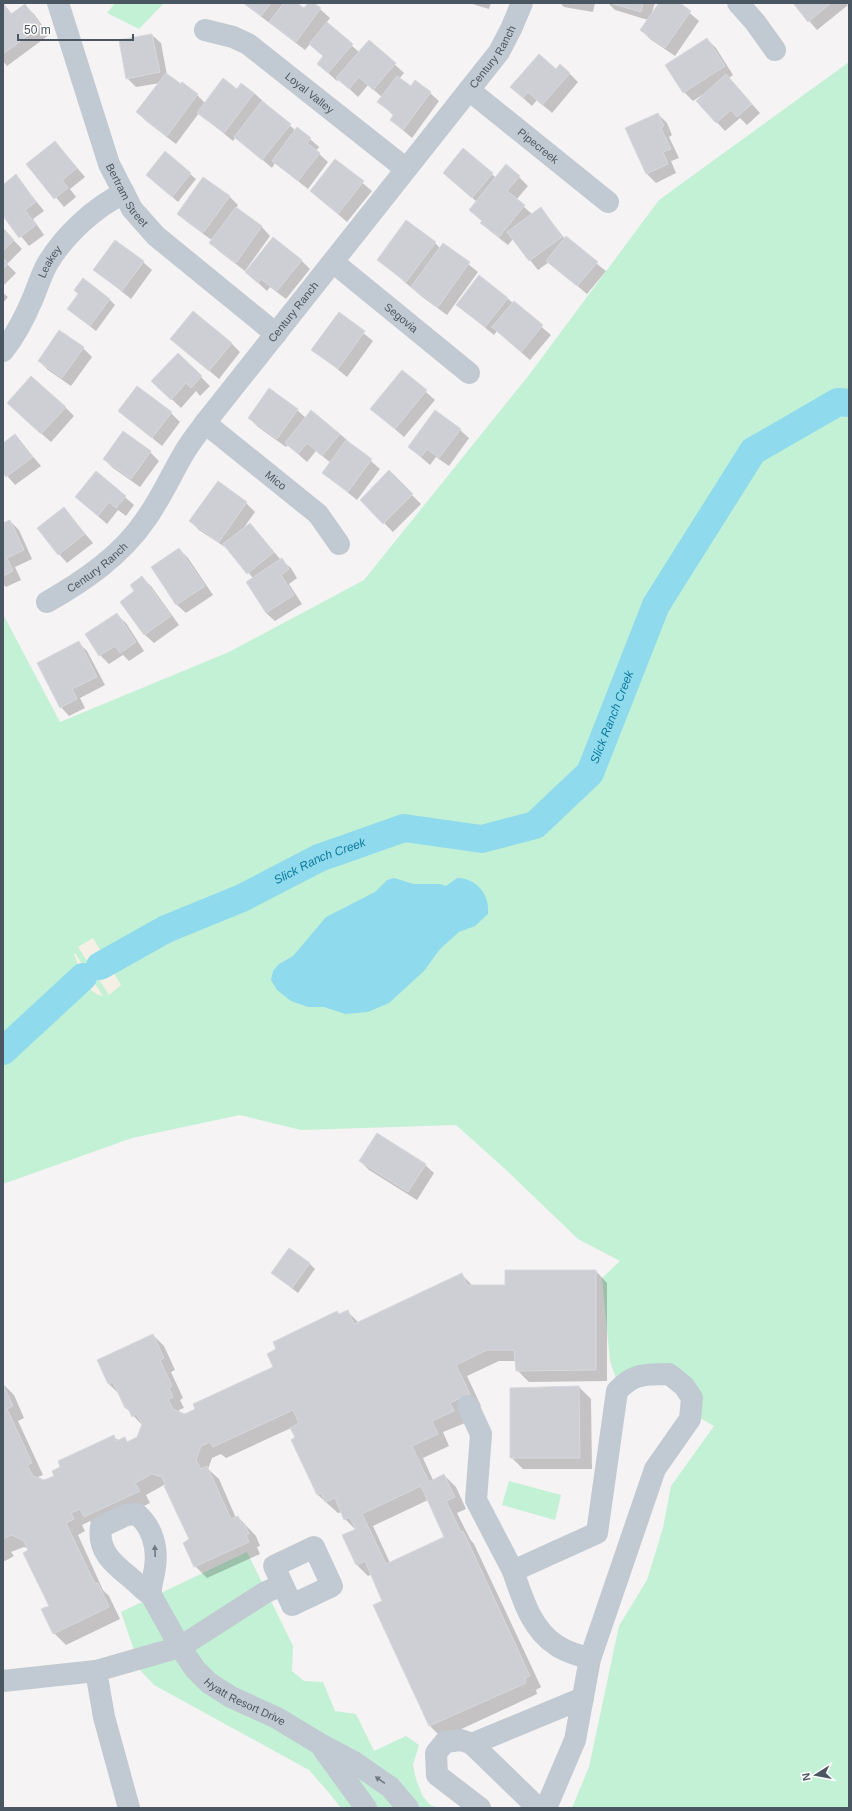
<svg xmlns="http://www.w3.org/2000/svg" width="852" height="1811" viewBox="0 0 852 1811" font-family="Helvetica,sans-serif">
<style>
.green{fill:#c3f1d5}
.sand{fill:#f5f0e5}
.water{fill:#90daee}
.shadow{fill:#0003;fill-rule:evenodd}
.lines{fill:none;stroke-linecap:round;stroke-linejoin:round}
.river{stroke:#90daee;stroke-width:28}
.building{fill:#cdcfd5;stroke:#d7d9de;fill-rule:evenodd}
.minor{stroke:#c1cad2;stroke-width:22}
.oneway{fill:#6e7983}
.labels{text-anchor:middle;stroke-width:3;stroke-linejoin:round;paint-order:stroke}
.street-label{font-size:11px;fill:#4a5661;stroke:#fff}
.water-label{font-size:12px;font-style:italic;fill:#0c7c9b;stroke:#fff}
</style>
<rect width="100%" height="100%" fill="#f5f3f3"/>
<path class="green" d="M115,3H164L139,29L107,13Z
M849,62V1808H572L589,1767L619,1626L647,1580L663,1528L671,1486L714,1426L700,1418L696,1386L617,1381L610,1361L602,1278L620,1261L578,1239L504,1168L456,1125L301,1130L240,1115L132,1138L3,1184V614L60,722L229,652L364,580L529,375L659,200Z
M509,1481L561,1495L555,1520L502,1505Z
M247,1552L293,1646L292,1671L304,1681L323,1682L335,1711L356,1714L374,1751L406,1736L419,1745L413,1765L416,1779L422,1795L430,1805L439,1808H341L330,1794L309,1770L154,1685L141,1671L121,1612Z"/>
<path class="sand" d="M93,938L121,985L109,995L78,947Z
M75,953L103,996C86,994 79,967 74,954Z"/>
<path class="water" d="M394,878L414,884H440L446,886L457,878C477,878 490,895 488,914L475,926L459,932L440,949L424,971L389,1003L368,1012L345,1014L324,1007H308L291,1001L277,990L271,980L273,971L279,964L293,956L326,917L375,892L387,880Z"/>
<path class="shadow" d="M3,3L13,15L25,6L34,14L49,35L7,66L3,61Z
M243,3H295L304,9L309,3H313L330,18L326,23L359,52L369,41L404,73L399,79L411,88L430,93L439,101L412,138L391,120L394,116L379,102L382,97L368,85L358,97L339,79L337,81L327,72L324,57L310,44L305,50Z
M469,3H491L489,9Z
M560,3H595L593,12L564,7Z
M608,3H655L651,16L660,3H678L699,21L675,56L650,39L641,30L648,20L615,10Z
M794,3H846L848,5L817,30Z
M152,35L161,43L167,75L197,95L205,103L238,90L254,93L296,131L310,139L319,147L316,151L328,162L308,189L275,163L272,168L236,137L233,141L199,113L176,144L146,121L137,112L160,83L136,87L127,78Z
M707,39L716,48L733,75L729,78L760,113L747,125L740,118L725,131L697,101L702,95L693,101L684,92Z
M557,70L569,73L578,82L552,113L537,100L532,106L511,87Z
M658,114L667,123L672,135L669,137L679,158L671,161L676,173L656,183L647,174L626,129Z
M55,142L85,177L70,189L76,197L64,207L28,164Z
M165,153L196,179L178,202L147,175Z
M335,160L372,191L347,222L311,191Z
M492,174L496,178L519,177L528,186L516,200L532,214L541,208L565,239L606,271L587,294L549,262L538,270L513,239L508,245L490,231L482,223L477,202L453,181Z
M16,176L44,211L33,219L44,235L29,246L3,214V186Z
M229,196L238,205L236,208L262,227L270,236L245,271L220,252L211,243L213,241L187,222L178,214Z
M3,229L22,249L7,264L16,273L4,285Z
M435,243L440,248L443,244L478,272L447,315L421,296L379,260Z
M301,260L310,269L286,299L270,287L267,291L246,272Z
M143,262L152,270L131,299L95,270Z
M3,293L8,297L3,303Z
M79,294L110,300L115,305L96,331L74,314Z
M507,298L551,335L530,360L497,331L494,335L457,305Z
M339,313L373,341L347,377L313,349Z
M60,331L83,348L92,357L71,386L48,370L39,361Z
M172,339L231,343L240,352L219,379Z
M402,371L435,400L404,437L372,409Z
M201,377L210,386L200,396L196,391L181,408L162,390Z
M65,407L74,416L51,442L17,412Z
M297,410L306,418L340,434L380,469L357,500L323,473L331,463L316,451L307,462L288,445L286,447L258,427L249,418Z
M119,411L171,413L180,422L162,446Z
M460,430L469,438L449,466L436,457L430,465L409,447Z
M15,435L41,466L15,485L3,471V444Z
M150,452L159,461L140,487L113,468L104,459Z
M96,472L134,505L126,516L118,510L107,524L76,497Z
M389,472L421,504L393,532L361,500Z
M246,503L255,512L243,529L250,524L281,560L291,568L297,578L289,584L302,604L275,621L266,613L253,578L228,549L199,530L190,521Z
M64,509L93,543L67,563L59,554Z
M10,521L19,530L32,559L15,567L21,580L6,587L3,584V524Z
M179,549L188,558L213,595L186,613L177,605L152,567Z
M142,577L151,586L179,625L154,643L145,635L121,602L136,592Z
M117,615L126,623L144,651L129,661L123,655L109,664L100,655Z
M79,643L87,651L105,685L80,698L85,708L69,716L61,707Z
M360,1161L425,1165L434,1173L417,1200L369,1170Z
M309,1263L315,1269L298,1293L272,1273Z
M596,1271L607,1283V1381L529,1382L517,1370L516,1361H499L467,1376L481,1406L461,1415L465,1423L443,1432L449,1446L423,1458L433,1480L444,1475L456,1487L466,1509L457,1513L470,1539L474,1544L541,1687L536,1690L537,1694L442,1738L430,1726L374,1606L383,1601L372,1574L368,1576L356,1564V1530L345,1519L342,1512L338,1513L318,1495L291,1428L226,1458L221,1454L212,1458L208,1469L219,1479L236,1518L238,1517L256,1536L260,1546L257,1547L260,1554L207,1578L195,1566L191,1540L167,1486L164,1485L146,1495L150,1503L97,1529L90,1521L82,1525L85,1531L78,1535L103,1590L109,1596L120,1619L66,1645L54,1633L50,1606L29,1549L24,1547L11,1552L14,1556L3,1562V1384L14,1395L24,1418L18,1421L43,1475L38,1477L44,1481L56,1476L113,1436L119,1441L124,1438L128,1442L138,1438L142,1425L126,1408L121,1396L109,1384L98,1361L153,1335L164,1346L175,1370L171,1372L183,1398L180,1400L184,1408L179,1410L180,1413L185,1415L274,1368L339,1315L347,1311L359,1323L462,1275L473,1286H506ZM428,1500L446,1538L390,1563L373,1526Z
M579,1387L591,1399L592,1469H523L511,1457Z"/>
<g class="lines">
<g class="river">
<path id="s1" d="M100,966L166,929L242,898L319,858L404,828L482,839L535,825L590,773L656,605L753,451L838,402L849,403"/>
<path d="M3,1051L83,977"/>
</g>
</g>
<path class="building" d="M3,3L11,14L25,4L41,26L3,54Z
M245,3H271L261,16Z
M284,3H297L304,8L308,3H314L321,8L296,42L269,22Z
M610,3H643L641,12Z
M659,3H680L691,11L665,48L640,30Z
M793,3H831L808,22Z
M327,22L353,44L328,73L317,64L323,56L309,44Z
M152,34L160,72L126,79L119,40Z
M707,38L725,66L683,93L665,65Z
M369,40L396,63L373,90L359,77L349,89L336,78Z
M539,54L556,69L560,64L570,73L542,105L528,92L523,98L510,87Z
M166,73L181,84L182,82L198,94L167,136L136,112Z
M726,74L752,104L737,117L731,110L716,123L696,101Z
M397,76L411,86L415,80L431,92L403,130L390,120L394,114L377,102Z
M223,78L237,89L241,83L254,93L224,133L197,113Z
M262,101L291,124L262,160L234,137Z
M658,113L664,126L661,128L671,149L663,152L668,164L646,174L625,128Z
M297,127L311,138L307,143L320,153L298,181L272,161Z
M55,141L77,168L62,180L68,188L54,199L26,164Z
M463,148L493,173L472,198L443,173Z
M165,151L191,173L172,197L146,175Z
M335,159L364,181L338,214L310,191Z
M506,164L520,176L507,191L525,205L499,237L480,223L482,221L469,210Z
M16,174L36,202L25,210L36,225L19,238L3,216V185Z
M203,177L230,196L203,233L177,214Z
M236,207L262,226L236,263L209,243Z
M541,207L562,237L529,261L507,232Z
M406,220L436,242L406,282L377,260Z
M3,228L14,240L3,251Z
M566,236L598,262L577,286L546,261Z
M273,237L302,260L277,291L261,279L258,283L245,272Z
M115,240L144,261L122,291L93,270Z
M443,243L470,262L438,307L411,287Z
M3,258L8,264L3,269Z
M479,275L508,298L485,327L456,305Z
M83,278L110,299L90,326L67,309L78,294L74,290Z
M514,301L543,325L521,352L492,327Z
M193,311L232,343L209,371L170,339Z
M339,312L365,331L338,369L311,350Z
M59,330L84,347L62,378L38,361Z
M178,353L202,376L191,388L186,383L171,400L151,381Z
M402,370L427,390L395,429L370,409Z
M31,376L66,407L41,434L7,403Z
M137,386L172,412L152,438L118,411Z
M269,388L298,409L277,439L248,418Z
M311,410L340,434L322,456L307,443L298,454L285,443Z
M435,410L461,429L439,458L427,449L421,457L408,447Z
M123,431L151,451L131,479L103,459Z
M15,434L33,457L6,477L3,473V443Z
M346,440L372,459L348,492L322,473Z
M389,470L413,494L383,524L360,500Z
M96,471L126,496L116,508L109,502L98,516L75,497Z
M218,481L247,502L219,542L189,521Z
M64,507L85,534L58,555L37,528Z
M10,520L24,550L7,558L13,571L3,576V523Z
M250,523L274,552L247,574L223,544Z
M179,548L205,586L176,605L151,567Z
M282,558L289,569L281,575L294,595L266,613L246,582Z
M142,576L171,616L144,635L120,602L134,591L130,585Z
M117,613L136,642L120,653L115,646L99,656L85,634Z
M79,641L97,677L72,689L77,699L60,708L37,663Z
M377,1133L426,1164L408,1192L359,1161Z
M289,1248L310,1263L292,1288L271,1273Z
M505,1270H596V1370L516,1371L514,1350H487L456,1365L470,1394L450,1403L454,1411L432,1421L438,1434L412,1446L429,1482L444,1474L455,1497L446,1501L461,1532L463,1531L530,1676L525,1678L526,1683L429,1726L373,1605L382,1601L365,1561L356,1565L342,1535L356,1529L349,1517L344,1520L335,1498L325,1502L321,1493L317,1495L291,1440L295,1437L290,1428L299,1423L293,1410L213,1447L210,1442L201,1446L196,1460L201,1469L207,1466L231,1519L238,1516L242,1525L244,1523L249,1534L246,1535L249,1542L194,1567L183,1543L189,1539L164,1486H166L162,1477L152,1474L135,1483L140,1491L84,1517L80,1509L71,1513L74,1519L66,1523L95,1584L98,1583L109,1607L53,1634L41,1609L49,1606L23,1553L28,1550L23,1540L11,1535L3,1539V1384L13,1406L7,1409L32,1463L27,1465L33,1476L44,1480L54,1476L52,1471L60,1467L58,1461L114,1435L116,1441L125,1437L127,1442L137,1437L142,1424L136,1414L132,1417L128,1408H125L113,1382L108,1384L97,1360L153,1334L164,1358L160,1360L172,1386L169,1388L173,1397L168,1399L173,1409L185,1414L195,1409L193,1404L273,1367L267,1354L276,1349L273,1342L337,1311L339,1314L348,1310L354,1324L462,1273L467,1285H505ZM421,1486L444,1537L386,1564L362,1514Z
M579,1386L580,1458H510V1388Z"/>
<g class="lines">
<g class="minor">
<path id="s2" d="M58,3L109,164L132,209L156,236L276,334"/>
<path d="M738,3L755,22L775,50"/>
<path id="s3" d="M205,30L233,37L248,44L406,169"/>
<path id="s4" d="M469,90L608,202"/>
<path id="s5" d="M333,262L469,373"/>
<path id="s6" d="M3,351C16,335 25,317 33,298C38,286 42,272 49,261C66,234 95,207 124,193"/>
<path id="s7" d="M205,423L318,514L339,544"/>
<path id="s8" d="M47,602C84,581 122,555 146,519C161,498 171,475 184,453C190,442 198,433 205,423L499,52L511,29L522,3"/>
<path d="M468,1406L481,1434L476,1500L513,1571"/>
<path d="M314,1547L332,1586L292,1605L274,1566Z"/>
<path id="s9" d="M151,1595C144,1591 139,1585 132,1579C115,1565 97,1552 101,1527L126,1515L137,1514C152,1527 158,1547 155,1567C154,1577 150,1585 151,1595L180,1647L195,1669L209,1683L231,1697L277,1718L320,1744L354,1762L390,1787L408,1808"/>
<path d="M3,1681L96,1671"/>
<path d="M472,1744L538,1808"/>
<path d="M324,1750L366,1808"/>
<path d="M129,1808L104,1717L96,1671L180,1647L266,1592L282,1585"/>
<path d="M480,1808L437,1775L436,1753L445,1742L461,1740L472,1744L583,1698"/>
<path d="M546,1808L575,1740L590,1659L655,1469L690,1419L692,1398L684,1386L669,1374C645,1375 635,1372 617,1391L597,1533L513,1571C522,1597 531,1629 556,1645C565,1652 579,1655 590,1659"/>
</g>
</g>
<defs><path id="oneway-solid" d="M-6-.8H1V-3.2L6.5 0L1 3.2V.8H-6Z"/></defs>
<g class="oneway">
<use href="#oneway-solid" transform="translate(155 1551) rotate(-92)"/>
<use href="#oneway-solid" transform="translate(380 1780) rotate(-145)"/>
</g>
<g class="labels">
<g class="street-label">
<text dy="4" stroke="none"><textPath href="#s8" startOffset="709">Century Ranch</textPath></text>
<text dy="4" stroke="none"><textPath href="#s3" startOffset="124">Loyal Valley</textPath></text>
<text dy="4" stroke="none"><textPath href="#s4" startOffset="89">Pipecreek</textPath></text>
<text dy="4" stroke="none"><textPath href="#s2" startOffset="205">Bertram Street</textPath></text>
<text dy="4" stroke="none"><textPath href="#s6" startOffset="101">Leakey</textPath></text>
<text dy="4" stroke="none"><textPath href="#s8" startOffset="385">Century Ranch</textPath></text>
<text dy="4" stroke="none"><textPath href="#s5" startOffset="88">Segovia</textPath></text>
<text dy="4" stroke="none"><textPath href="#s7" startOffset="91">Mico</textPath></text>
<text dy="4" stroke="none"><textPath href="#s8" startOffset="61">Century Ranch</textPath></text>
<text dy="4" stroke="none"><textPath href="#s9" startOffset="361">Hyatt Resort Drive</textPath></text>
</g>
<g class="water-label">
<text dy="4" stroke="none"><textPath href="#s1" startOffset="604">Slick Ranch Creek</textPath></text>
<text dy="4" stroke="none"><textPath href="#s1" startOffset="244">Slick Ranch Creek</textPath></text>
</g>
</g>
<rect width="852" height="1811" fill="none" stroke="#4a5661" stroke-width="8"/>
<g transform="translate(816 1775) rotate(259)" stroke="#ffffff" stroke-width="3" paint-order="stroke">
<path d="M0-3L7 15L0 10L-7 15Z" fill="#4a5661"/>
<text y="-6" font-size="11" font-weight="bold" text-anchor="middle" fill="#4a5661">N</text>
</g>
<path d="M18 34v6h115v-6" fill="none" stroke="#4a5661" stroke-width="2"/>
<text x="24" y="34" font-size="12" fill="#4a5661" stroke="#ffffff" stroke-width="3" paint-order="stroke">50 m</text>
</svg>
